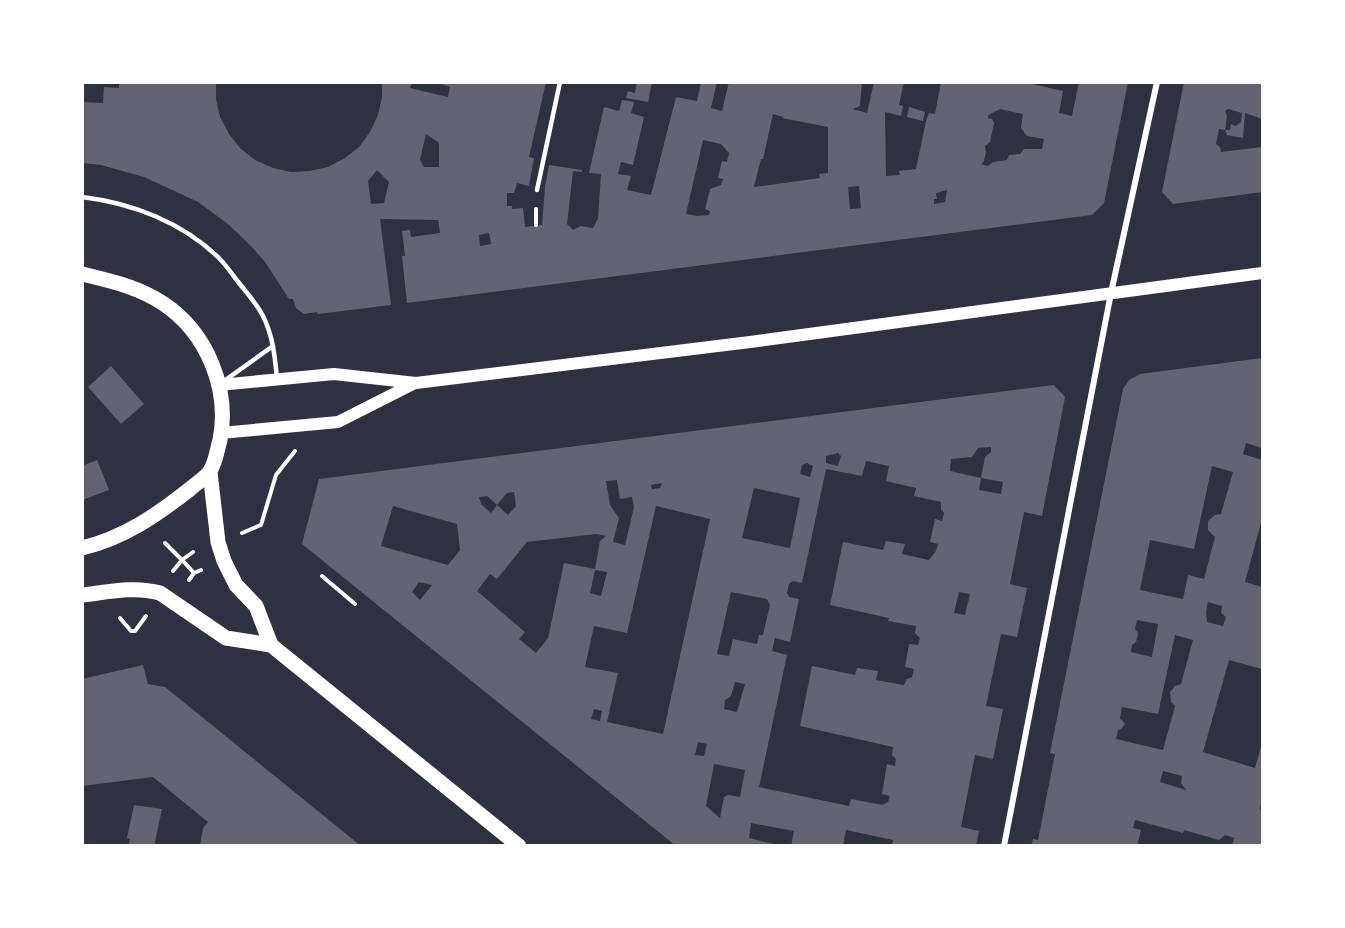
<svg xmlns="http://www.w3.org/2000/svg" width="1345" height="928" viewBox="0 0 1345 928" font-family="Poppins,sans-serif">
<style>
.building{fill:#626471;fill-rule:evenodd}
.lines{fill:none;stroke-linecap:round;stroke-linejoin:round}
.path{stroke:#fff;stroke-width:4}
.service{stroke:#fff;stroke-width:4.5}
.minor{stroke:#fff;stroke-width:6}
.secondary{stroke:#fff;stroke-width:12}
.primary{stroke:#fff;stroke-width:15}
</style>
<rect width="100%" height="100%" fill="#2d3142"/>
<path class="building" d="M119,82H216V99L220,117L229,134L240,148L255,160L273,168L291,172L309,171L328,167L345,158L359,147L370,132L378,115L382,97V82H412L410,88L448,97L450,87L434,82H546L529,157L534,158L529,186L517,183L514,193H507V206H512V209L523,208L525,227L542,225L545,187L549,165L582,170V172L573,171L567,224L573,230L581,226L593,228L598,219L601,174L589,173L604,107L619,111L622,100L634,102L631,113L644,117L633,165L621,162L618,174L631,176L627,190L651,195L676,97L697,101L701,82H717L711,108L722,111L729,82H862L860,106L853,109L867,113L874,82H904L899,105L903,106L901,116L885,112L886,176L900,175L899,171L916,169L926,121L929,113L935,114L941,82H1023L1063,91L1059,113L1072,116L1079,82H1128L1104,203L1092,215L407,303L402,256H405L402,231L410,230L411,237L440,233L438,220L380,219L391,305L318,314L317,312L304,314L296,308L293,299H289L265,262L250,245L228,224L198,202L144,177L101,165L82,163V102L103,103L104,87L119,88ZM1000,109L1023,114L1021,128L1027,136L1044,139L1042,149H1024L1020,154L1009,155L1007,160L993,162L988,166L981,164L984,161L986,152L985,146L990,142L994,123L992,119L988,118V115ZM773,114L783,117L782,118L828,127V173L819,174L820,178L754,187L761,159H763ZM426,134L439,143V167H424L420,160ZM703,140L721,144L729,153L727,162L722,161L718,178L723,179L721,185L710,189L705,209L710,211L709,215L697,216L686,214ZM377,170L389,182L384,203L371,204L368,181ZM859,186L861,208L850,209L848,187ZM947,190L945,202L934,204V199H937L936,193ZM489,233L491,244L480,246L479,235Z
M637,82H652L648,102L626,98L628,91L635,93Z
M1184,82H1262V119L1245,113L1243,138L1227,135L1225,130H1230L1231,124L1236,126L1241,122L1242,113L1228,109L1225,111L1227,116L1225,130L1219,129L1216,144L1220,147L1221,152L1262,147V192L1173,204L1162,192Z
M909,107L925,112L923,121L907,117Z
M1262,358V448L1246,443L1243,454L1262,460V519L1245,582L1262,587V669L1229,660L1203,752L1255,768L1262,743V800L1260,809L1262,810L1261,834H1262V846H1232L1234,838L1225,835L1219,840L1184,830L1183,833L1135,820L1133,828L1141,830L1137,846H1031L1033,839L1038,840L1055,754L1050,753L1123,389L1129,380L1140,374ZM1212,466L1233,472L1221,514L1215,515L1208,521V530L1215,537L1204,579L1188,575L1183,599L1140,590L1150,540L1194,549ZM1208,602L1222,606L1221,613L1226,617L1223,626L1207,622L1206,612ZM1137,620L1158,624L1152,657L1131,652L1132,645L1136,642L1138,633L1135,629ZM1175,635L1193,640L1181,684L1175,686L1170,692L1171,702L1175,706L1163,750L1116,739L1118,730L1121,729L1125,724L1120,718L1122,707L1158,714ZM1163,771L1182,776L1181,783L1186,790L1160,782Z
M111,366L144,404L121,424L88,387Z
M1054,385L1065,397L1042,516L1024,512L1010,584L1027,588L1017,637L1001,634L986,706L1003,709L993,759L975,755L961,827L979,831L976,846H892L893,840L846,830L843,846H791L794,831L751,823L749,838L782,846H676L302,544L319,479ZM991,447V452L985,457L981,478L1003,482L1001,494L979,490L981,478L950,471L951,459L972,457L978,448ZM838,453L841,456L838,466L826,463V456ZM866,461L889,466L886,481L916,488L914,496L941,502V509L944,513L942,521L935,519L930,542L938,544L936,551L929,560L902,554L905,544L886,541L883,550L843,542L830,605L889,618L888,621L916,626L915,633L920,638L918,645L909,644L905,667L914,669L912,677L907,679L904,685L876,680L878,671L857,668L855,675L812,666L800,726L893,747L892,755L896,759L895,766L887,764L882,794L890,796L888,802L882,805L851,799L849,806L759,787L787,655L772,651L775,638L790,642L799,599L789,597L787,593L789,584L793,581L802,583L826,469L862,476ZM807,463L813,466L810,477L800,474L802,465ZM617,480L620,499L632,497L634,507L625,545L613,542L619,518L610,505L606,481ZM662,483L660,488L652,489L651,485ZM754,488L800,498L790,548L742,538ZM514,492L516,506L508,515L497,505L491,513L481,504L479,497L487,496L497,505L507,493ZM393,506L457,524L460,550L448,565L381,546ZM656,506L710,519L663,734L607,722L618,673L585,667L594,626L627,633ZM596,534L606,536L600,541L595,569L564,563L548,638L536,653L519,639L525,632L477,591L490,574L497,579L527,542ZM595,570L607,572L601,596L590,593ZM419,582L432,585L420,600L412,592ZM731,592L767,599L770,605L763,635H759L757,644L733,639L729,656L717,654ZM959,592L970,594L965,615L954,613ZM735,682L745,684L737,712L724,709L725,700L731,696ZM594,709L602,711L600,721L591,719ZM698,742L707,744L704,756L695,755ZM714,764L745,770L740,797L728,795L724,797L720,818L706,806Z
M97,460L109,490L82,500V466Z
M143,665L148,684L165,687L361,846H200L203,828L208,822L153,777L82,786V679Z
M134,805L162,809L154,846H128L130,839L127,838Z"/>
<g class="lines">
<path class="path" d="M536,225V209
M242,533L261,525L276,475L295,451
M165,543L180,558
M184,562L194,573
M173,571L182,560L193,552
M322,576L355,604
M189,580L194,573L201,570
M120,618L131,631H135L146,616"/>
<path class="service" d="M537,190L560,82
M82,197C132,203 182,222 219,258C226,265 232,274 239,283C247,293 257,304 263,316C273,336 275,357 277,379
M224,381L273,346"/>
<path class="minor" d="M1004,846L1111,293L1157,82"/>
<path class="secondary" d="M219,385L334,374L416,383L750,342L1262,273
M221,433L338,422L415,383"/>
<path class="primary" d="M82,274C111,281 139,287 164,304C207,333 230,389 220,440C217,450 216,462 210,471C206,478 196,483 190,489C157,515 124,538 82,548
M210,472L218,542L224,561L236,585L256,606L271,645
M82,595C109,592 134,586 160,593L226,638L271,645L519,846"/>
</g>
<rect width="1345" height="928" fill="none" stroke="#ffffff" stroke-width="168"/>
</svg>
